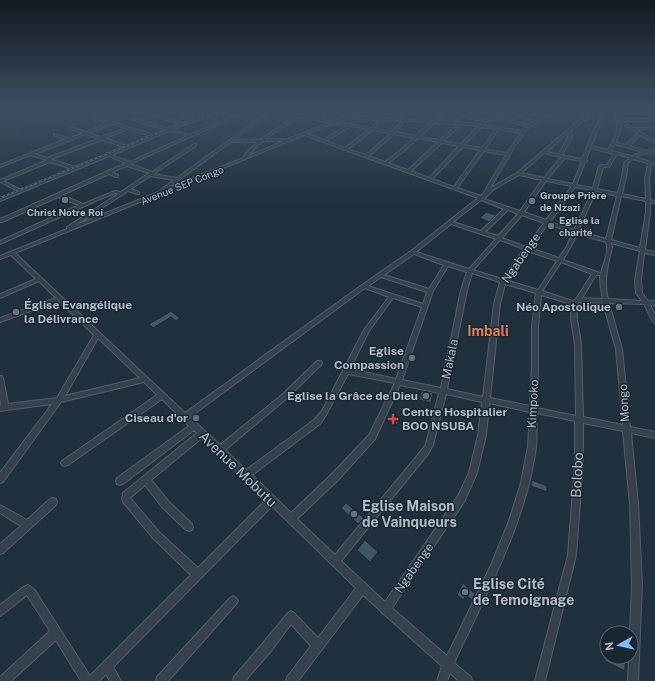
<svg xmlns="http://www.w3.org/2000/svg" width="655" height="681" viewBox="0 0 655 681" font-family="'Public Sans',sans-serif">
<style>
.green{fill:#233d3e}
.building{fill:#445663;stroke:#1c2833}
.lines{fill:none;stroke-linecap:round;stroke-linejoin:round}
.minor-casing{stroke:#535f6a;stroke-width:2}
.minor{fill:#35414d;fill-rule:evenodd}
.rail-casing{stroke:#576674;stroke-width:2}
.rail{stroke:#1a2631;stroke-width:1;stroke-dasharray:2.5;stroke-linecap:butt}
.worship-dot{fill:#6b7280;stroke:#1a2631;stroke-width:1.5}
.service-dot{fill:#5c6f8a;stroke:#1a2631;stroke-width:1.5}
.health-dot{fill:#e0444e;stroke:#1a2631;stroke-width:1.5}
.labels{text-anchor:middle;stroke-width:3;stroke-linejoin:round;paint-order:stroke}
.far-street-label{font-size:10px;fill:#b0bcc8;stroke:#1a2631}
.far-poi-label{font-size:10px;font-weight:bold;fill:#b0bcc8;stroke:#1a2631;text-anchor:start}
.street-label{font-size:12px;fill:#b0bcc8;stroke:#1a2631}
.poi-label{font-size:12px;font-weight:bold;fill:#b0bcc8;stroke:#1a2631;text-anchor:end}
.quarter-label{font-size:14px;font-weight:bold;fill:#da835a;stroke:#1a2631}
.near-street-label{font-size:14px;fill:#b0bcc8;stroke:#1a2631}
.near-poi-label{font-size:14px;font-weight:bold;fill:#b0bcc8;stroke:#1a2631;text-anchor:start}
</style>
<rect width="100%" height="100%" fill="#21303d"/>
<path class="green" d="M0,110H59L39,117L42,120C33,125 24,126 15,130L19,133L5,138H0Z"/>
<path class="building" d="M486,212L496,215L489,222L480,218Z
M171,311L180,318L176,321L171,317L153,328L149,324Z
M421,391L433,393L431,403L419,400Z
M388,415L400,419L397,425L385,420Z
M532,480L547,486V492L531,486Z
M346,503L364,518L358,524L341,508Z
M365,540L378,552L370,562L357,550Z
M463,583L475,594L472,600L466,595L463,600L457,595Z
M605,657H622L625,659V671L605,661Z"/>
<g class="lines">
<g class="minor-casing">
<path id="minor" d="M133,110H138L183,123L195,119L168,110H173L198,118L212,114L202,110C206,110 211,113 215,113C219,113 223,110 228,110L184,125L172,130L190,135L246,110H250L130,164L152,172L194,144H196V146L153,174L177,178L268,112L267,111V110H273V111L298,115L305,110H308L301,116L319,119L328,110H331L322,119L333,121L360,110H364L350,116L393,119L397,116L382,110H387L399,115L404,112L402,110H405L407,113L397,119L416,120L424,110H427L419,120L433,121L445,110H450L449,111L468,116C473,112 476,110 482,110L474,114L471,117L485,120L491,118V116C499,116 506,110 514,110L510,112L535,121L542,117L523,110H528L545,116L566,110H606L655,112V114L616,113L620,119H655V121H622L634,128L655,127V129L637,130L655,141V143L640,135L629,146L646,151L655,148V150L649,152L655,154V156L646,153L635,157L655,163V165L651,164L649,179L650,200L655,201V203L650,202V212L645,250L655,252V255L644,253L641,280L642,293L648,301H655V305H650L655,314V323C650,320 648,310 644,304L609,303L622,349L630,427L655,432V438L631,433L638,504L642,584L638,681H628L629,657H631V633H630L632,584L630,504L623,431L583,423V463L576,555L545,681H535L568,555L575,463V421L537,413C536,424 537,436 536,447C526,523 486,594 454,663L471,677L472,681H459L450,673L447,681H437L442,666L385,615L382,613L381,611L363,595L298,681H286L287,677L311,646L291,624L271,651L245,681H233L234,677L263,643L288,613L291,611L294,613L318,638L356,588L272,506L113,667L121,681H110L106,674L99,681H81L56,640L11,681H0V677L50,631L27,595L3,614L0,616V605L22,588L28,585L34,589L90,676L191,575L153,538L123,502L122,499L123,493L197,433L194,430L123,484L120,485L117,484L116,481L117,478L189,426L184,421L182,420L181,418L162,399L68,465L65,466L62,465L61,463L62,461L157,395L144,382L61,402L3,482L0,483V473L52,404L0,411V405H1L0,398V376H2L3,378L8,404L57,398L94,335L59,301L0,322V318L56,298L39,281L0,298V294L36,279L11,255L0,259V256L67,229V227L118,194L116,193L100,199L0,244V241L79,205L58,197L2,222H0V219L126,163L109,156L0,201V199L18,191L0,182V180L47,160L31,155L0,167V165L66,139L54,136V134L70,138L83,133L70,129V127L86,132L109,123L96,119L97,117L154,135L166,130L133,120V118L169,129L180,124ZM271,112L295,117L261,139L233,140ZM447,112L483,121L480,125L461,122L436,121ZM567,112H590V115L578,121L517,173L490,188L517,143L529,127L546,118ZM594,112L603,113L591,136L582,159L562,155L572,137L571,131L580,123L593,116ZM508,113L533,122L528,125L497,117ZM606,113H613C622,128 615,136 608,150L591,146ZM299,117L330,123L288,139H265ZM346,118L380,120L371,128L337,122ZM494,118L526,126L522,131L483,125L486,122ZM383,120L402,121L392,132L374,128ZM405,121L431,122L416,136L395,132ZM334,123L348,125L323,140L307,134ZM435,123L458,124L440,140L419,137ZM621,123L638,133L626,145L616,142L620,132ZM112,124L126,128L101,137L89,133ZM462,124L478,126L461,144L443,141ZM351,126L369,129L345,148L326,141ZM481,127L496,129L482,148L464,145ZM129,129L151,136L127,146L105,138ZM499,129L521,133L507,153L485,149ZM373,130L391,133L366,155L348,149ZM169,131L187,136L130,162L112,155ZM568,133V137L559,154L546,152ZM86,134L98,139L47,158L35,154ZM394,134L414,138L402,149L385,162L369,156ZM304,135L478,198L411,251L362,285L185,413L15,253ZM418,138L438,142L408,170L388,163L404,151ZM102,140L124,147L109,153H107V154L75,167L51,159ZM263,141H284L248,156L256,147ZM231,142H258L247,152L243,158L168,188ZM442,143L459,146L429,178L411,171ZM615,144L642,152L632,156L611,151ZM463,147L480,150L454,187L432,179ZM590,148L614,154L607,165H601L599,166L593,188L576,185L585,162L587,161L586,160ZM484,151L506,155L483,194L481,196L457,188ZM544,153L561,157L544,178L521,173ZM617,154L630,158L624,163L622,177L618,193L597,189L603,167H609ZM565,158L582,161L573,184L547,179ZM633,159L648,163L645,179L646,199L622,194L626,177L628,163ZM50,162L72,169L21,190L3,181ZM127,166L149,173L121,192L115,191L83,204L62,195L109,174L116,177H118V175L112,172ZM519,175L542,180L520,211L484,199L493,190ZM150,176L174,180L162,189L161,191L76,225L128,191L137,194H139V192L131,189ZM546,181L572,186L546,220L524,212ZM575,187L593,190L574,230L550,222ZM596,191L617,196L606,239L578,231ZM621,196L646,201V212L640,248L611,240ZM481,200L504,209L481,231L453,222ZM508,210L518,214L498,236L485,232ZM522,215L544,223L526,247L502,238ZM451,224L496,239L469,269L416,252ZM548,224L573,233L567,246L559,258L530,248ZM577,234L606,242C610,253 602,265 600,277C600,284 601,292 603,299L582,298L596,275H600L601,274L600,273L563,260L571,246ZM500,240L524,249L502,279L473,270ZM611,243L640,251L635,280L636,293L642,301L608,299C603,281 608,265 612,247ZM528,251L557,261L538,290L506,280ZM414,254L444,265L429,289L384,275ZM561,262L592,274L576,299L573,301L542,291ZM448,266L467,272L461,290L441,388L402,380L433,291ZM472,273L500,282L494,304L483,397L447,389L467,290ZM381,277L427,292L423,304L368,286ZM505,284L536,293L532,327V367L530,406L490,398L500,304ZM365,288L389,297L364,330L322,411L314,420L246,470L225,450L287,398L321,365L322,363L321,361H317L283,394L220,445L190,417ZM541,295L571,304V319L575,344L576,416L537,408L538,367V327ZM393,298L422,307L396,379L350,369L369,331ZM579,302L603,303L616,349L623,425L583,417L581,344L577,319V304ZM98,338L140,378L65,396ZM348,374L395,383L369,435L333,473L291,513L252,475L320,424L326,415ZM400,385L439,393L426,444L422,450L335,555L297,519L339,479L375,439ZM446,394L482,402L478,435L469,473L458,496L385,602L341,561L428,454L433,445ZM489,403L530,412L528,446L521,483L509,521L492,563L447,656L392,608L464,502L477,473L486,435ZM202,438L266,500L198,568L159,532L130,498L145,485L163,508L186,530L189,531L192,530L193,527L192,524L169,502L151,480Z
M53,498L56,499L57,502L56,505L3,553L0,554V544L21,526L0,513V505L27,520L50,499Z
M233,596L236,598L238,601L236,604L168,681H156L157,677L230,598Z"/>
</g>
<use href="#minor" class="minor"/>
<g class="rail-casing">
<path id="rail" d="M0,198L167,129L229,110"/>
</g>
<use href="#rail" class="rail"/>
</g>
<linearGradient id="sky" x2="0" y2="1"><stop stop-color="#121a22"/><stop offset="0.53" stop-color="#3d4e62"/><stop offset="1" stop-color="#3d4e62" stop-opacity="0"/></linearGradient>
<rect width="655" height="206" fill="url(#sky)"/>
<g class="worship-dot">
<circle cx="65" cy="200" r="4"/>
<circle cx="532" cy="201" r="4"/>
<circle cx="551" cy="226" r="4"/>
<circle cx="619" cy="307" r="4"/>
<circle cx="16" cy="312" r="4"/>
<circle cx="412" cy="358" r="4"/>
<circle cx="426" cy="396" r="4"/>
<circle cx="354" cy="514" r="4"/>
<circle cx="465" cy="592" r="4"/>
</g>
<circle class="service-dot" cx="196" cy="418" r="4"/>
<path class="health-dot" d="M391 413h4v4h4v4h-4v4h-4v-4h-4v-4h4z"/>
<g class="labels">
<g class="far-street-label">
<text transform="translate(182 185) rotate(-22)" y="4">Avenue SEP Congo</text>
</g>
<g class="far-poi-label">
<text x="540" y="199">Groupe Prière<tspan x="540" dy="12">de Nzazi</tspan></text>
<text x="65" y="216" text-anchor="middle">Christ Notre Roi</text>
<text x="559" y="224">Eglise la<tspan x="559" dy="12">charité</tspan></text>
</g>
<g class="street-label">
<text transform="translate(521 258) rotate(-55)" y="4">Ngabenge</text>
<text transform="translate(450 359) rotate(-78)" y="4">Makala</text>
<text transform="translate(624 403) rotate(-94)" y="4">Mongo</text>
<text transform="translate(533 404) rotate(-87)" y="4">Kimpoko</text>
<text transform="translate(414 568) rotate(-55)" y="4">Ngabenge</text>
</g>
<g class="poi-label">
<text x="24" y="309" text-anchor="start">Église Evangélique<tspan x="24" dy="14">la Délivrance</tspan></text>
<text x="611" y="311">Néo Apostolique</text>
<text x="404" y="355">Eglise<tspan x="404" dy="14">Compassion</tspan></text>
<text x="418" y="400">Eglise la Grâce de Dieu</text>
<text x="402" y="416" text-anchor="start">Centre Hospitalier<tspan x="402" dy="14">BOO NSUBA</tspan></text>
<text x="188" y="422">Ciseau d'or</text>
</g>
<g class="quarter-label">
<text x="488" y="336">Imbali</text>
</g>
<g class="near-street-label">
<text transform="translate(238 469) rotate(44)" y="5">Avenue Mobutu</text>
<text transform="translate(577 475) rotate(-87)" y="5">Bolobo</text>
</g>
<g class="near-poi-label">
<text x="362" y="511">Eglise Maison<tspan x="362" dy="16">de Vainqueurs</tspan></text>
<text x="473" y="589">Eglise Cité<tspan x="473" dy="16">de Temoignage</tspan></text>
</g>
</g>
<g transform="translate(619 645) rotate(262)"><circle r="19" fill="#1a2631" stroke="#56626d"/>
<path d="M0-3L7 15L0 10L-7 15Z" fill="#80bffe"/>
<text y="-6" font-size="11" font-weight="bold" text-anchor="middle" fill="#b0bcc8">N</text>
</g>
</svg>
